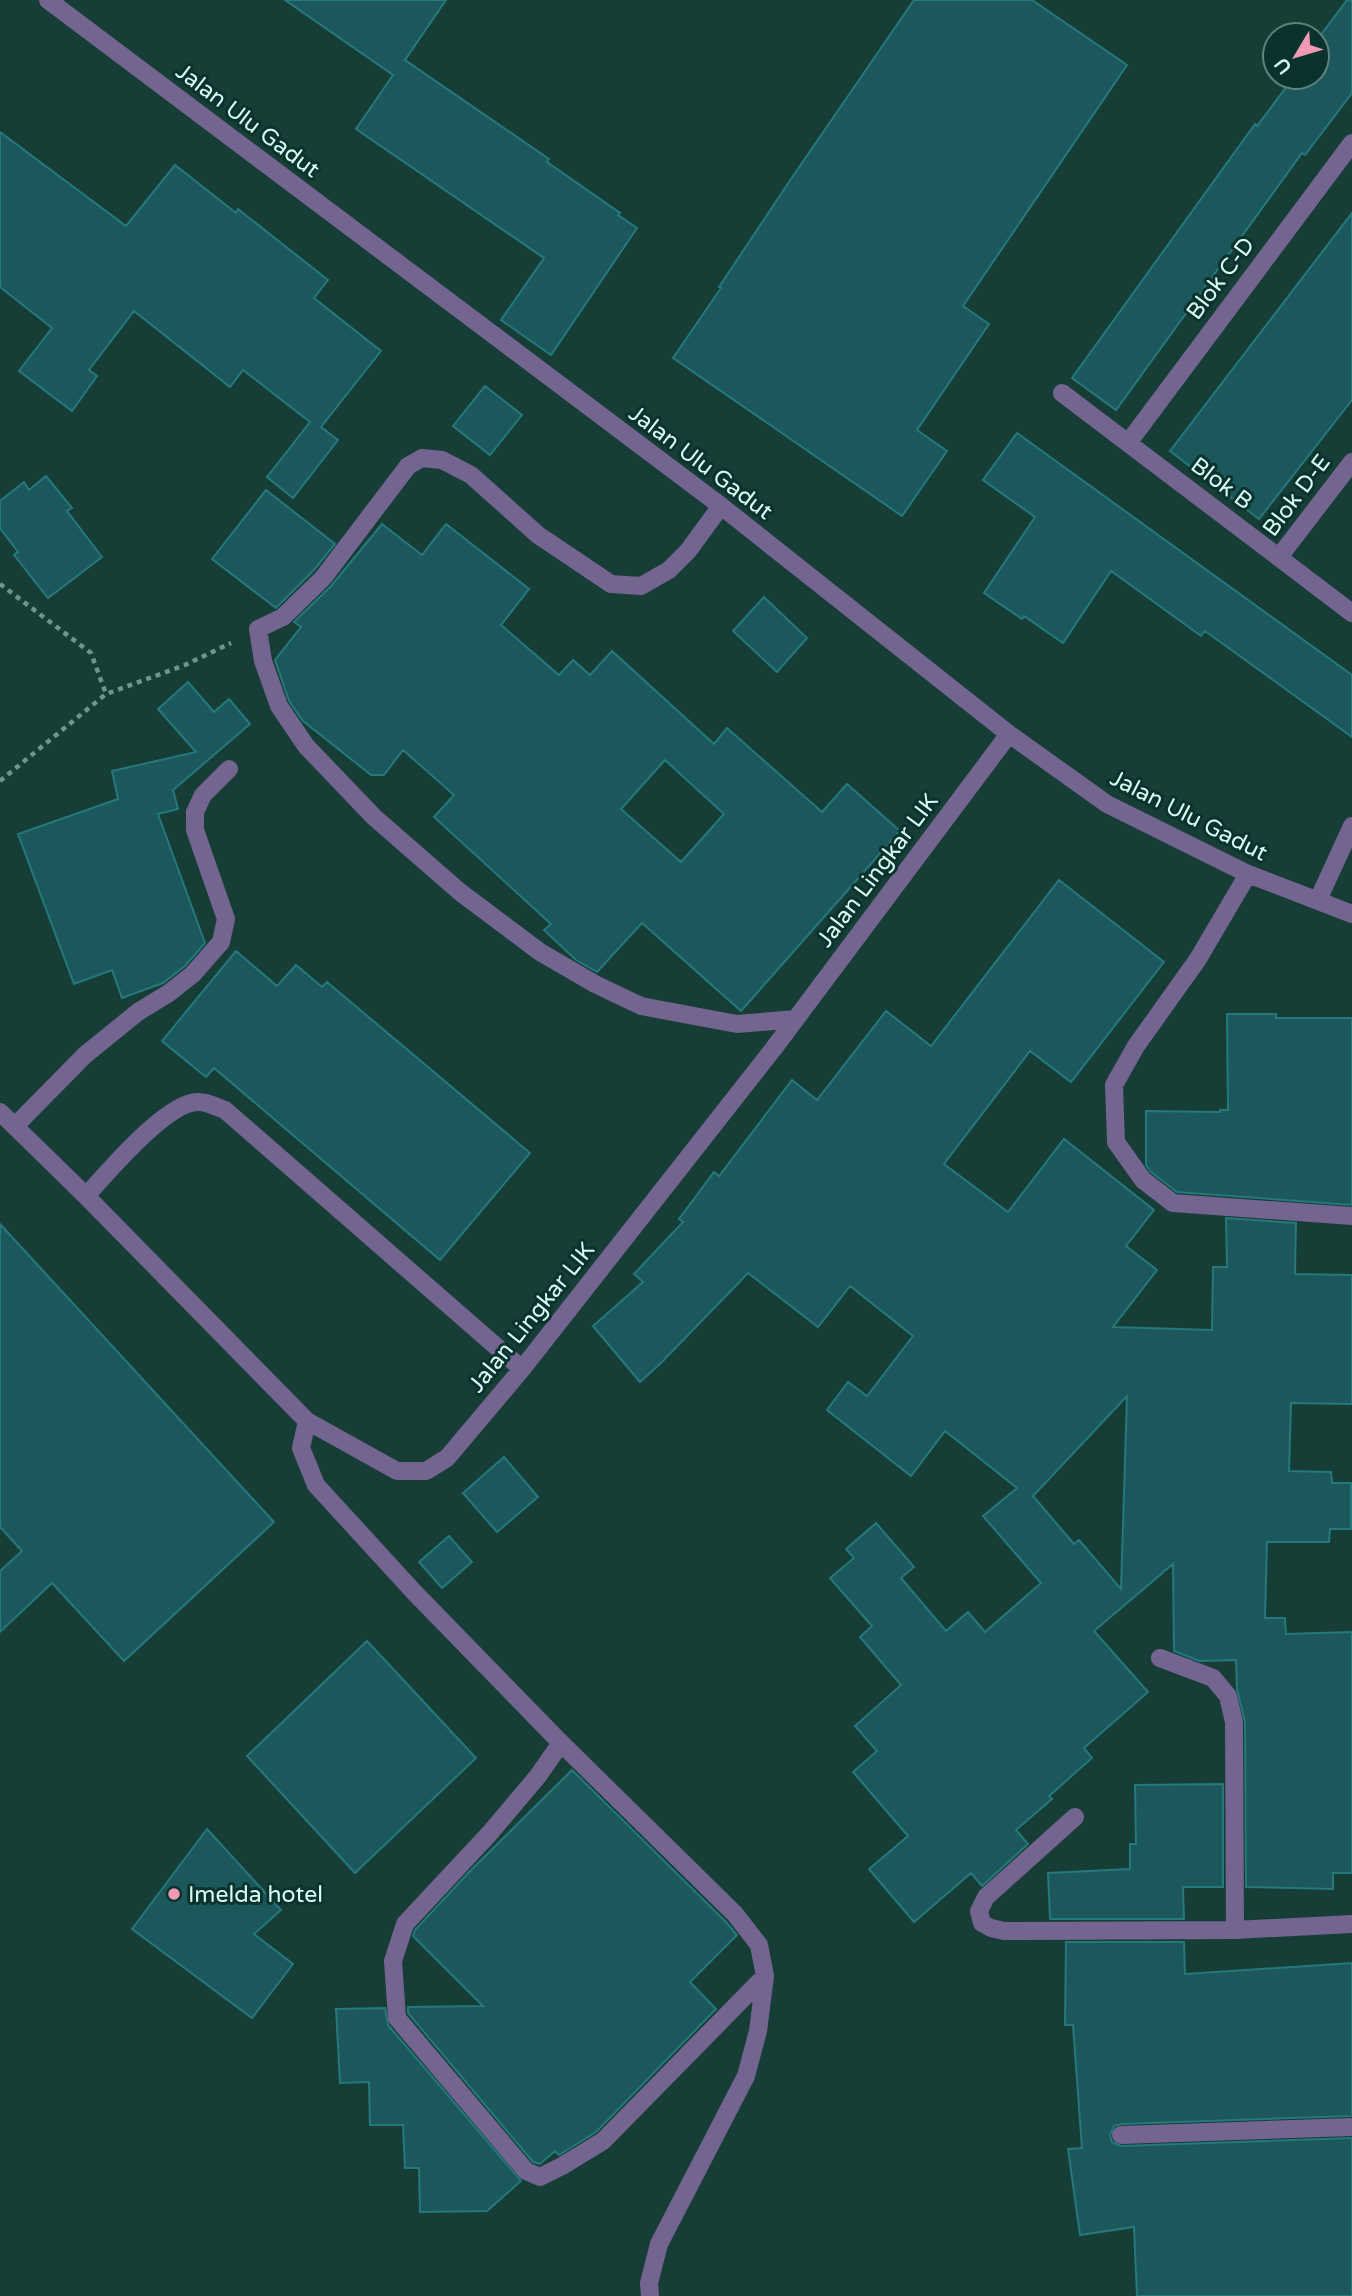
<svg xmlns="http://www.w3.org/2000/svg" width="1352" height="2296" viewBox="0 0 1352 2296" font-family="'Varela Round',sans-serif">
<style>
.building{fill:#1c585b;stroke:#25787c;stroke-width:2;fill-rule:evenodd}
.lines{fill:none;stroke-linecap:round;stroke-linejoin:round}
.path{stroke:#70958e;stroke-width:4.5;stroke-dasharray:5 5;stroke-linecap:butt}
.minor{stroke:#746590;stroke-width:18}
.poi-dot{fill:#f09ab5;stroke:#09332c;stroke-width:2.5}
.labels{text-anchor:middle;stroke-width:6;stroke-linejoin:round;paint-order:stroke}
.street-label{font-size:23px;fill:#d9fdf5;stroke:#09332c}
.poi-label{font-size:23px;fill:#d9fdf5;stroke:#09332c;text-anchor:start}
</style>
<rect width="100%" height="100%" fill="#163d36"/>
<path class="building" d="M285,0H446L405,60L549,159L547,162L620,213L618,215L637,228L551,355L501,320L544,258L356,129L393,75Z
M914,0H1032L1127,65L963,306L989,324L917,430L947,451L902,516L673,358L721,288L719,287L791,179Z
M1347,0H1352V93L1305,155L1302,153L1116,410L1072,378L1255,124L1257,126L1294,77H1317V40Z
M0,132L126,226L175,165L236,213L238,209L328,280L314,298L381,351L321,427L338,440L293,498L267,477L310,422L243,370L230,387L134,311L89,370L97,376L72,411L19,371L52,328L0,287Z
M1352,213V400L1259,519L1170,451Z
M485,386L522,415L490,455L453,426Z
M1017,433L1352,675V737L1205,631L1201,636L1111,571L1063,643L1024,616L1022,619L984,593L1035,517L983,480Z
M46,476L72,508L67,511L102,557L48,598L14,555L18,552L0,528V501L24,482L29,490Z
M266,490L335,544L314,570L276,608L212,559Z
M382,524L422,555L446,524L529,589L501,625L559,675L573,660L590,675L612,651L714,744L727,728L822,812L847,784L900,831L741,1011L642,923L597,972L576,960L544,930L551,924L434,817L454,795L403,750L384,775H371L303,721L289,701L275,660L301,627L294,622L331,586ZM665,760L724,814L681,862L621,809Z
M764,597L807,638L777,672L733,631Z
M188,682L214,712L229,699L250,724L173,790L178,809L158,814L205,943L185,966L163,983L122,998L112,970L74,984L18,834L118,799L112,771L196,752L158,709Z
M1059,880L1164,962L1071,1082L1030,1051L944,1164L1008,1212L1064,1139L1154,1210L1126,1246L1157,1270L1113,1327L1212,1330L1213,1267H1227L1226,1218L1296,1223L1295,1274L1352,1275V1404L1291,1403L1289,1471L1331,1472L1332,1483H1351V1529H1330L1329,1542H1267L1265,1618H1285L1286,1634L1352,1632V1873H1333V1889L1246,1887L1245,1722L1237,1689L1236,1660L1199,1661L1174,1651L1173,1564L1094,1631L1148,1692L1084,1748L1092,1758L1049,1796L1052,1799L1016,1830L1028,1844L982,1886L971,1873L914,1922L869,1869L908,1836L853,1772L877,1751L855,1726L901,1685L860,1637L872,1626L830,1578L854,1558L846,1549L876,1523L914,1567L901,1578L946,1631L968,1612L985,1632L1041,1583L983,1516L1017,1488L945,1431L911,1476L827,1410L848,1382L867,1396L913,1336L850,1286L818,1327L748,1273L661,1363L640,1382L593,1326L643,1282L634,1274L683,1222L679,1219L714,1172L719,1176L792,1080L817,1100L886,1011L931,1046ZM1127,1396L1121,1589L1079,1540L1074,1544L1033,1496Z
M236,951L277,986L296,965L322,987L327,982L530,1153L440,1260L214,1068L206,1077L162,1041Z
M1227,1014H1276V1018H1352V1205L1177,1192L1151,1172L1146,1165V1111L1220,1112V1110H1228Z
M0,1224L274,1522L124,1661L52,1583L0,1632V1571L22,1551L0,1527Z
M504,1457L538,1497L497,1532L463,1493Z
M449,1536L472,1562L442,1588L419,1562Z
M367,1641L476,1758L355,1873L247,1756Z
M572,1770L726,1922L737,1935L690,1982L716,2009L596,2132L559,2155L555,2151L540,2164L533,2162L408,2013V2007L483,2006L413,1936L415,1930L471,1870Z
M1223,1784V1887H1183L1184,1919H1050L1048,1873L1130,1869V1844H1136L1135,1785Z
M207,1829L281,1910L254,1934L293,1964L252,2018L132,1929Z
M1066,1942H1184L1185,1974L1352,1963V2116L1121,2124L1114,2126L1110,2135L1112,2142L1121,2146L1352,2138V2296H1137L1134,2227L1080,2235L1068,2149L1082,2148L1073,2025H1065Z
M385,2008L388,2025L521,2181L487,2211L420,2212L419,2168H405L403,2125H370L369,2082L340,2083L336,2009Z"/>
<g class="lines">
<path class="path" d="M0,584L91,653L106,694
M0,781L106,694L185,665L231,643"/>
<path class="minor" d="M48,0L721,506L1009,734L1107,804L1248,874L1352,914
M1062,393L1352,613
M1128,443L1352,143
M721,506L688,551L669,570L641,586L611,584L538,535L471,475L442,460L422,458L408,466L323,578L283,617L258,629L263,661L279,706L306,746L374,817L460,892L540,952L595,984L641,1006L737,1024L796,1019
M1279,557L1352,462
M1248,874L1198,959L1136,1046L1114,1085L1116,1142L1143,1180L1173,1203L1352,1216
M1318,900L1352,826
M0,1112L86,1196L307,1421L397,1471H426L447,1458L522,1369L774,1048L1009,734
M15,1126L85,1055L138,1012L169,993L193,974L221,942L226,919L195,830V812L203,795L229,769
M86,1196C107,1173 168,1100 199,1102C207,1102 217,1107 225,1110L522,1369
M307,1421L301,1448L316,1485L414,1592L561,1743L735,1914L759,1945L765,1976L603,2141L562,2166L540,2177L526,2171L397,2018L393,1961L405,1924L489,1834L538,1776L561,1743
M1160,1658L1213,1678L1228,1696L1234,1722L1235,1930
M1075,1817L986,1897L979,1911L982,1923L991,1928L1004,1931L1235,1930L1352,1924
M1121,2135L1352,2127
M650,2296L649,2283L659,2244L746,2076L758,2031L765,1976"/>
</g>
<circle class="poi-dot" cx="174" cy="1894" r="7"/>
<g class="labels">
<g class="street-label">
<text transform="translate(248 120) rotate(37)" y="8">Jalan Ulu Gadut</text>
<text transform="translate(1220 278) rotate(-53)" y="8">Blok C-D</text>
<text transform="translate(701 462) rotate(37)" y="8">Jalan Ulu Gadut</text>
<text transform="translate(1222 483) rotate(37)" y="8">Blok B</text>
<text transform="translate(1296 495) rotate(-53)" y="8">Blok D-E</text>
<text transform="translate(1189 815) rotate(27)" y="8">Jalan Ulu Gadut</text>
<text transform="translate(877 870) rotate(-53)" y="8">Jalan Lingkar LIK</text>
<text transform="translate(531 1317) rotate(-51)" y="8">Jalan Lingkar LIK</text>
</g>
<g class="poi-label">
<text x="188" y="1902">Imelda hotel</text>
</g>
</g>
<g transform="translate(1296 56) rotate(232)"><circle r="33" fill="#09332c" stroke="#5c847c" stroke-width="2"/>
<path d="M0-5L12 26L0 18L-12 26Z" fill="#f09ab5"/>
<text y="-10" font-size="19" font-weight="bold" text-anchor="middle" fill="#d9fdf5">U</text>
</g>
</svg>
